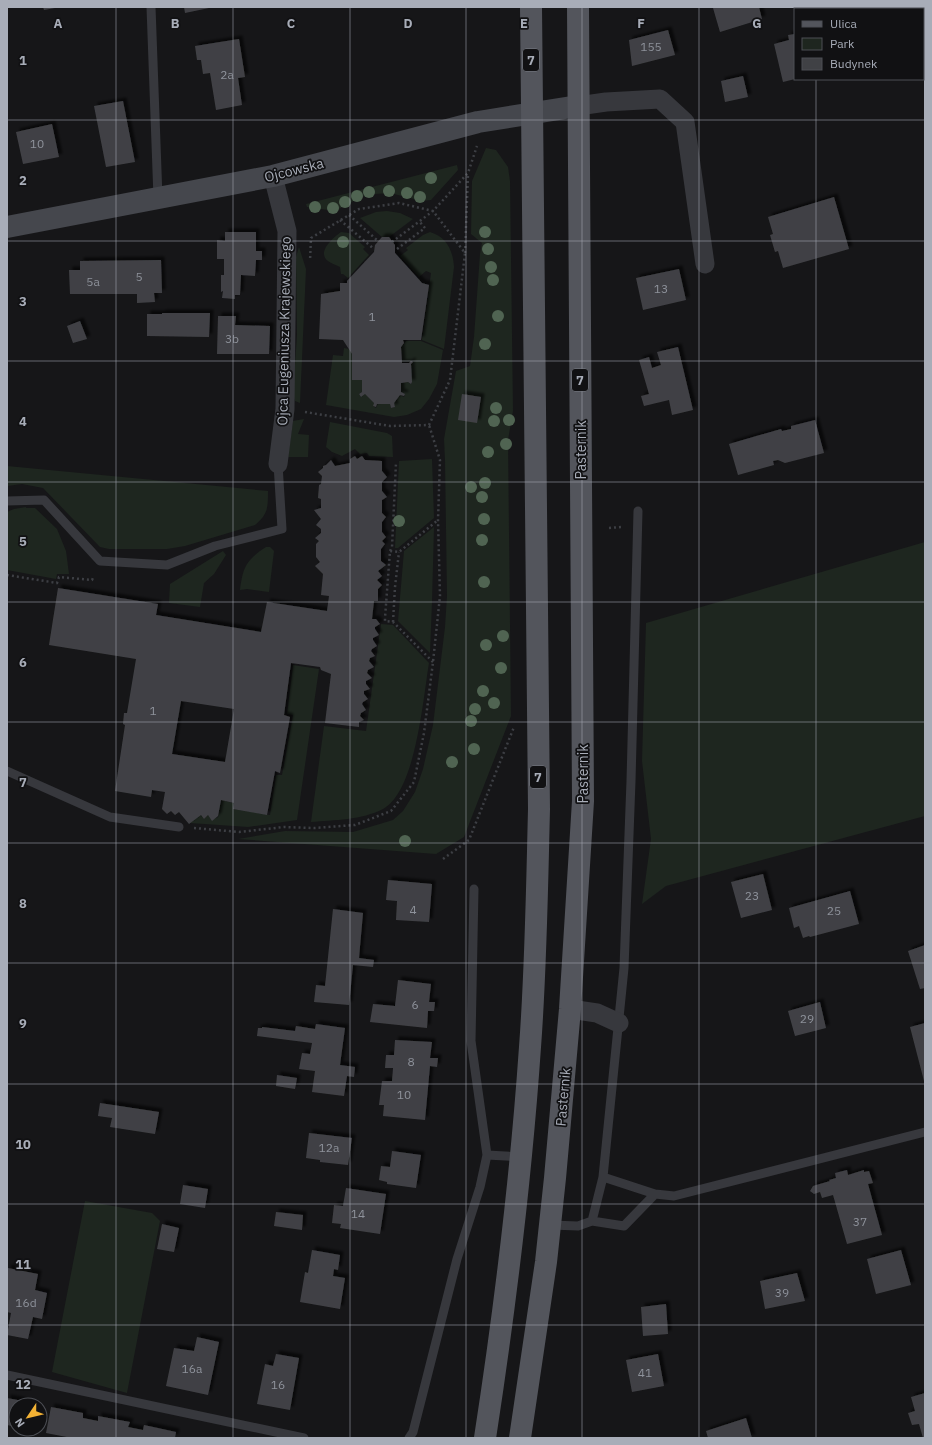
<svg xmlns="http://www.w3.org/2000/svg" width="932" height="1445" viewBox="0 0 932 1445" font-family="'IBM Plex Sans',sans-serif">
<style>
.green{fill:#1e261f}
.building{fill:#404145;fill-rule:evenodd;filter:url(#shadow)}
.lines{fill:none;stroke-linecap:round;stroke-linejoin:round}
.path{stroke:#3d3f44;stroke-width:2.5;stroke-dasharray:2 3;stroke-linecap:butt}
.lane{stroke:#37383d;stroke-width:9}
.street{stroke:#37383d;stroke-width:19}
.secondary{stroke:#45474d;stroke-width:22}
.primary{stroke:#53555c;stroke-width:22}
.tree{fill:#506452}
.grid{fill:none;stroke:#a8adb8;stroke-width:1;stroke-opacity:0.55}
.labels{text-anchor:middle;stroke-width:3.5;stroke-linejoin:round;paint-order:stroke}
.number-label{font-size:12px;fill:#8e929b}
.shield{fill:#111113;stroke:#7b7e86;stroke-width:1}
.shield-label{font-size:13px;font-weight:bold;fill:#a8adb8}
.street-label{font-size:14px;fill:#a8adb8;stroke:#111113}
.grid-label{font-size:13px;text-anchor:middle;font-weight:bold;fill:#a8adb8;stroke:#111113;stroke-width:3.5;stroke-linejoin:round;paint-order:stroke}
</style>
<defs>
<filter id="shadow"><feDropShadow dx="3.5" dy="-3.5" stdDeviation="1" flood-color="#0009"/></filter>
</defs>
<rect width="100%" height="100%" fill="#161618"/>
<path class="green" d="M486,148L496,150L508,167L510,181L513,411L508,440L511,716L464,837L436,854L238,839L285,831L353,832L393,820L403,811L415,792L423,769L433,725L445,627L447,596L445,460L444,439L456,371L470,366L474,337L480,254L482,243L471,234L472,181Z
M457,165L458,170L431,200L422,201L390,193L375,194L361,197L335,211L307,207L306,204Z
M387,211L400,213L413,219L389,237H382L360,218L376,212Z
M341,232L349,233L365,247L363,249L369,255L348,278L343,274H341L340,267C337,265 332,264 328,261C316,252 334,237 341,232Z
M430,232C447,237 453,251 454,267L444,349L422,340L431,273L426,271L419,277L400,256L408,250L406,248L423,235Z
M299,247L306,269L300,403L295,401L293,394L297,335L296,257Z
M406,341H421L443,350L437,384L429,399L421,409L407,415L394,417L326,405L333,355L343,356L344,348L349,349L352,354L353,380H362V392L359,394L361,397L365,394L374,403L373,406L376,408L378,404H390L391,408L395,407L394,403L400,395L404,397L405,394L401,392V383L408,382L411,384L412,382L411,381V364L413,362L412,361L409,362H402L401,347Z
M304,419L298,434L309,435L308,457H288L293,421Z
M330,422L387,433L392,436L393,457L369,456L367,453L360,454L355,449L342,456L332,452L326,447Z
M432,459L434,518L398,548H395L399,461Z
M7,466L268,491C268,508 268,514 255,525L185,546L167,549H109L100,547L43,488L22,484L7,486Z
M26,507V508H35L57,529L66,551L69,574H57L56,579L7,570V512L14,509Z
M434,527L432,602L430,653L398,621L404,551Z
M925,542V816L666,886L642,904L651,839L642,761L646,623Z
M266,547H270L274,551L269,592L247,589L240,590C243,567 246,560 266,547Z
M223,551L226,555L214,574L204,583L200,607L169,603L170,584Z
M381,624L393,625L429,663C423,699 416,791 383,809C362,820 334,820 311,822L324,726L366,731Z
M293,665L319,669L297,820L248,827L190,823L201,815L204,819L208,815L212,820L218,817L221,800L234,803L233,809L270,815L276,775H282L293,715L287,714Z
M85,1201L152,1213L160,1221L127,1393L52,1372Z"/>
<path class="building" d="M43,7H55V8L44,10Z
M184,7H209V8L185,13Z
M716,7H759L762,19L720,32L713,8Z
M668,30L675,55L632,66L629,40Z
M795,34V79L783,82L774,44L789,40L788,35Z
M239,39L245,77L238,78L242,105L216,110L210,73L203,74L201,60H197L195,46Z
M743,76L748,97L725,102L721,81Z
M123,101L135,162L106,167L94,106Z
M52,124L59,157L23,164L16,132Z
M834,197L849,249L783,268L778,251L775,252L770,235L773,234L768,217Z
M225,232H256V251H262V260H256L255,276L241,275L240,295H235V299L222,298L223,291L221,292V275H224V259H217V240L225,241Z
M382,237H389L395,245V253L422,283L429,285L421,340H403L404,343L401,347L402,363H409L411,361L413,362L411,364L412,382L411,384L408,382L401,383V392L405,394L404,396L400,395L394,403L395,407L391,408L390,404H377L376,407L373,406L374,403L365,394L361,397L359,394L362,392V380H352V354L343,340L319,339L321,294L340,291V283H347V281L374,252L375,245Z
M161,260L162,293H154L155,302L137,303V294H70L69,270H80V261Z
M679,269L686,300L643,310L636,278Z
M162,313H210L209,337L147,336V314H162Z
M218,316H236L235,325L270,326L269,354H217Z
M80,321L87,339L73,343L67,326Z
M678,347L693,410L672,415L669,400L644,406L641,396L649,394L639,360L649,357L652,368L661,365L657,352Z
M462,394L481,397L477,423L458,420Z
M815,420L824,453L785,463L778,460L773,461L774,465L738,475L729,444L781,429L782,431L791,429V426Z
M355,456L357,459L362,456L365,460L382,461V471L387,477L382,482V491L387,497L382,500V513L386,517L382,522V532L386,537L382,541L385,544L381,549V561L386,565L378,571L382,576L377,580L382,585L378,589V601H374L372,619H376L380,624L375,627V629L379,635L373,638V640L377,646L372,649L371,651L375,656L370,658L369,661L374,667L368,670L367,673L372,678L366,681V684L370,689L364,691V694L368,699L363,702L362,704L366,710L361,713L360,716L364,720L359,722V727L325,723L331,674L321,670L320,667L291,663L284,715L290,717L280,773L275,771L267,815L233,809L234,803L221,800L218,816L212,821L208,815L204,819L201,815L189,824L179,812L175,815L171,811L167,814L162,809L165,792L152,790L151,797L115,791L125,725L123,724L124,713H127L136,659L49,645L58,588L158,604L156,615L261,632L267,602L327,611L329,596L321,595L323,574L315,566L320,562L316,557V544L319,541L315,538L321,533V529L316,525L321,519L314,510L321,508V499L318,498L319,485L321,484L322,476L318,472L323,468V466L326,465L331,460L335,466L350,463V459ZM181,701L234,709L225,762L172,754Z
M763,874L772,910L741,918L731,882Z
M388,880L432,884L429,922L396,920L397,901L386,900Z
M850,891L859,924L810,937L809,936L803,938L799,926L794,928L789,908Z
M333,909L363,913L359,958L374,960L373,967L353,965L349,1005L314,1002L316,985L325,986Z
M925,945V988L920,989L908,951Z
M398,980L431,984L429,1002H435L434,1011H428L427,1028L370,1022L373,1004L395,1006Z
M820,1002L826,1028L795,1036L788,1011Z
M925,1023V1081H924L910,1027Z
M316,1024L345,1028L340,1065L355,1067L354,1077L347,1076L344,1096L312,1092L315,1071L299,1069L302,1053L310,1054L312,1043L257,1036L258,1028H262V1027L295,1031L296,1026L315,1029Z
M395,1040L432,1042L430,1058H438L437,1067L430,1066L425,1120L383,1116L384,1105H379L382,1081H392L393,1068H385L386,1055H394Z
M277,1075L297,1078L295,1089L276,1086Z
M100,1103L159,1112L155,1134L110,1127L112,1118L98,1116Z
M309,1133L352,1138L348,1165L320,1162V1160L306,1158Z
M392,1151L421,1155L416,1188L387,1184V1182L379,1180L381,1166L390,1167Z
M847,1170L848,1175L864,1170V1172L869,1171L873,1183L868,1184L882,1235L847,1244L833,1195L822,1198L820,1192L814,1194L810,1191L813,1186L830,1181L829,1180L836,1178L835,1173Z
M183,1185L208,1189L205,1208L180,1204Z
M346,1188L386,1194L380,1234L340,1228L341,1224L332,1223L334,1205L343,1206Z
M276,1212L303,1215L302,1230L274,1226Z
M162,1224L179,1228L174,1252L157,1249Z
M312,1250L340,1255L338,1270L334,1269L333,1276L345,1278L340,1309L300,1302L305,1272L308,1273Z
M901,1250L911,1285L876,1294L867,1259Z
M8,1268L38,1274L35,1290L47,1293L42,1319L33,1317L28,1339L7,1335L11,1313L7,1312V1274Z
M797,1273L805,1301L765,1309L760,1281Z
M666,1304L668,1334L643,1336L641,1307Z
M197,1337L219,1342L208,1395L166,1386L174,1348L194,1351Z
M276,1354L299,1358L290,1410L257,1404L265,1364L273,1366Z
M658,1354L664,1386L632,1392L626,1360Z
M925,1393V1437L923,1438L919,1424L912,1425L908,1413L915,1411L911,1397Z
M7,1398L23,1401V1405H16V1427L7,1425Z
M51,1407L83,1413V1418L98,1421V1416L130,1422L128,1427L143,1430L144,1425L176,1432L175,1438H72L46,1433Z
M746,1418L752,1438H708L706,1431Z"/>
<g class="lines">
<path class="path" d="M349,215L378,241
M340,220L374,249
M392,242L433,211L468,173L477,146
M397,249L425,228L419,221
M465,253L468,174
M305,412L390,426L429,425L450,380L465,253L433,211L399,203L359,209L311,238L310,261
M609,528L621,527
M390,551L392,547L396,463
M7,575L57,583L59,577L92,580L94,576
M393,622L395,587L399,552
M433,662L393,622L385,621V618L390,551L399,552L438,520
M194,828L239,832L284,827L314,828L355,825L391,811L414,782L424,733L433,662L440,596L438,520L440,460L429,425
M443,859L469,840L514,727"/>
<path class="lane" d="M151,7L158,198
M7,501L44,500L100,561L167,565L215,546L282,529L278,464
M7,771L110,817L179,827
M474,889L471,1041L487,1155
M603,1177L655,1194
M592,1221L603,1177L624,968L631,781L638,511
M551,1225L578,1226L592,1221L624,1226L655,1194L674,1196L925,1132
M7,1375L304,1438
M409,1438L413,1432L457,1259L480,1187L487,1155L521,1157"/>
<path class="street" d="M578,106L606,102L660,99L685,122L705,264
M273,176L287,231L285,409L278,464
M570,1009L597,1013L619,1023"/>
<path class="secondary" d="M7,227L273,176L478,122L578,106"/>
<path class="primary" d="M485,1438C505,1308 521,1178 530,1047C536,968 537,888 539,809L531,7
M520,1438L546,1262L555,1178L570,1009L583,801L578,7"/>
</g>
<g class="tree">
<circle cx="431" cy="178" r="6"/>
<circle cx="389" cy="191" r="6"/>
<circle cx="369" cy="192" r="6"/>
<circle cx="407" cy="193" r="6"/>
<circle cx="357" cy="196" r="6"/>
<circle cx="420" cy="197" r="6"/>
<circle cx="345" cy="202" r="6"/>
<circle cx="315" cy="207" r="6"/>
<circle cx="333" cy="208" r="6"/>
<circle cx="485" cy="232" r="6"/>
<circle cx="343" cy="242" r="6"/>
<circle cx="488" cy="249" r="6"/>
<circle cx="491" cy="267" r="6"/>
<circle cx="493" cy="280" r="6"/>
<circle cx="498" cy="316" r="6"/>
<circle cx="485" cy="344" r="6"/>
<circle cx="496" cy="408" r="6"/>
<circle cx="509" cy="420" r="6"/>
<circle cx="494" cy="421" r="6"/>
<circle cx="506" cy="444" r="6"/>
<circle cx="488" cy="452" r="6"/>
<circle cx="485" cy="483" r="6"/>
<circle cx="471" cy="487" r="6"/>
<circle cx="482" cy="497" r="6"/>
<circle cx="484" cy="519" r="6"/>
<circle cx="399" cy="521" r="6"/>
<circle cx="482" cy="540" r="6"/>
<circle cx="484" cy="582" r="6"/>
<circle cx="503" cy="636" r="6"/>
<circle cx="486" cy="645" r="6"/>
<circle cx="501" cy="668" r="6"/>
<circle cx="483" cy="691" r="6"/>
<circle cx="494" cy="703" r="6"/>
<circle cx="475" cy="709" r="6"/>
<circle cx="471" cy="721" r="6"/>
<circle cx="474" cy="749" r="6"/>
<circle cx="452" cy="762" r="6"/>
<circle cx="405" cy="841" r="6"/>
</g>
<path class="grid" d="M116,7V1438M233,7V1438M350,7V1438M466,7V1438M582,7V1438M699,7V1438M816,7V9M816,79V1438M7,120H925M7,241H925M7,361H925M7,482H925M7,602H925M7,722H925M7,843H925M7,963H925M7,1084H925M7,1204H925M7,1325H925"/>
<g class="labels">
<g class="number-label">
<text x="651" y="51">155</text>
<text x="227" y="79">2a</text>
<text x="37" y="148">10</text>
<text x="139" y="281">5</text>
<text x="93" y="286">5a</text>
<text x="661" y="293">13</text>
<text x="372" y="321">1</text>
<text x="232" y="343">3b</text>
<text x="153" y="715">1</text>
<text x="752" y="900">23</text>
<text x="413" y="914">4</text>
<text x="834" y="915">25</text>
<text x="415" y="1009">6</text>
<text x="807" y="1023">29</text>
<text x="411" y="1066">8</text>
<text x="404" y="1099">10</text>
<text x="329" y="1152">12a</text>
<text x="358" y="1218">14</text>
<text x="860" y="1226">37</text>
<text x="782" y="1297">39</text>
<text x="26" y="1307">16d</text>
<text x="192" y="1373">16a</text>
<text x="645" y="1377">41</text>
<text x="278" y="1389">16</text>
</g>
<g class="shield">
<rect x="523" y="49" width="16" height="22" rx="3"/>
<rect x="572" y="369" width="16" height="22" rx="3"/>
<rect x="530" y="766" width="16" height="22" rx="3"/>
</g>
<g class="shield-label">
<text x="531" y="65">7</text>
<text x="580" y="385">7</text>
<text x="538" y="782">7</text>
</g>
<g class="street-label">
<text transform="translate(294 170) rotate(-14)" y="5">Ojcowska</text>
<text transform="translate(284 331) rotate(-89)" y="5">Ojca Eugeniusza Krajewskiego</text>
<text transform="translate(581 450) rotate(-90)" y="5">Pasternik</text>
<text transform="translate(583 774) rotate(-90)" y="5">Pasternik</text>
<text transform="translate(563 1097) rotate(-85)" y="5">Pasternik</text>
</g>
</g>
<g class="grid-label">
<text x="58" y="28">A</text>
<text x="175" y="28">B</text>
<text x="291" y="28">C</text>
<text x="408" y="28">D</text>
<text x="524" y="28">E</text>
<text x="641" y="28">F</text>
<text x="757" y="28">G</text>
<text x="23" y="65">1</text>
<text x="23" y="185">2</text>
<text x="23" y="306">3</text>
<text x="23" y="426">4</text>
<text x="23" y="546">5</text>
<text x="23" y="667">6</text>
<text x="23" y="787">7</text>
<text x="23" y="908">8</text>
<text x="23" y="1028">9</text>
<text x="23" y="1149">10</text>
<text x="23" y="1269">11</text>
<text x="23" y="1389">12</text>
</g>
<rect width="932" height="1445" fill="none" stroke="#a8adb8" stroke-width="16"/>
<rect x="794" y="8" width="130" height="72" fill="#111113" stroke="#4d4f55"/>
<rect x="802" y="21" width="20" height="6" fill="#53555c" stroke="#4d4f55"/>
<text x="830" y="28" font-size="12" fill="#a8adb8">Ulica</text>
<rect x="802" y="38" width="20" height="12" fill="#1e261f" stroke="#4d4f55"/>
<text x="830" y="48" font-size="12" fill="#a8adb8">Park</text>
<rect x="802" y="58" width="20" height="12" fill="#404145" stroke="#4d4f55"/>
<text x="830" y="68" font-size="12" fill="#a8adb8">Budynek</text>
<g transform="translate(28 1417) rotate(235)"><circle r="19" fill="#111113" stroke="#4d4f55"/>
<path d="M0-3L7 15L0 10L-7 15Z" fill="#f2b134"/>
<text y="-6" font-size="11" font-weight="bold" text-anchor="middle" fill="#a8adb8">N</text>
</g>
</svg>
